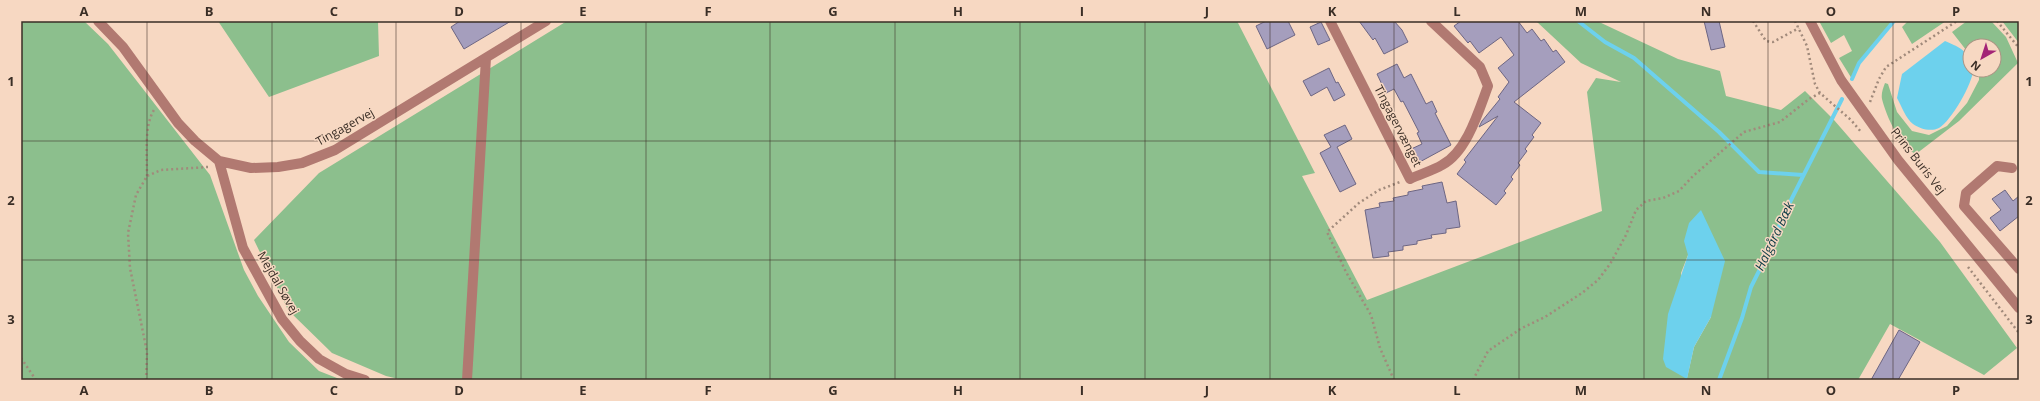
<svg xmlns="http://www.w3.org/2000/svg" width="2040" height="401" viewBox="0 0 2040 401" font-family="'Open Sans',sans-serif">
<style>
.green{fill:#8cbf8d;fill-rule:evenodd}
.water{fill:#6dd1ed}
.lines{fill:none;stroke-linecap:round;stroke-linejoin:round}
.stream{stroke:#6dd1ed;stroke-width:4}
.building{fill:#a59ebd;stroke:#6d6683}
.path{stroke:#a18a7b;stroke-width:2.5;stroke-dasharray:2 3;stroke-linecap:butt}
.minor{stroke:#b17971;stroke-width:10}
.grid{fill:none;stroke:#3a2e26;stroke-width:1;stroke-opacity:0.55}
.labels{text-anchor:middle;stroke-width:3;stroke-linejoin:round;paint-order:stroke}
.street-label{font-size:12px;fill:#3a2e26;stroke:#f7d8c2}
.water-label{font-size:13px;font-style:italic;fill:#0a3a45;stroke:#f7d8c2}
.neatline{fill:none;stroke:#3a2e26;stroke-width:1.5}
.grid-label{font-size:13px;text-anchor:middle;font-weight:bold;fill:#3a2e26}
</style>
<rect width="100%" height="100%" fill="#f7d8c2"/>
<path class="green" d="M21,21H84L108,44L210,175L244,270L258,296L289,342L319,371L342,380H21Z
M218,21H378L379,56L269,97Z
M567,21H1237L1315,173L1302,176L1367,300L1602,211L1587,92L1596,78L1621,82L1581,63L1536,21H1597L1678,59L1720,71L1726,96L1781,110L1805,91L1834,120L1940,242L2017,348L1984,375L1890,324L1858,380H403L386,376L332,353L288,310L254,240L319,173ZM1688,255L1711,317L1694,347L1687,378L1681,273Z
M1819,21H1894L1859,63L1852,79L1839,58L1852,51L1844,35L1831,43Z
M1908,21H1946L1912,44L1902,27Z
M1967,21H1991L2006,37L2018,63L1959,121L1916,154C1900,148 1886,115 1882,99C1881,94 1883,88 1885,83L1888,84L1897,112L1912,131L1929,135L1947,126L1967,103L1979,80V70H1994V46H1970V55L1952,32Z
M2002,21H2019V43Z"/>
<path class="water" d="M1945,41C1961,48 1970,51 1970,70H1973C1973,83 1951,121 1939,128C1931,132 1920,129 1913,124C1906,119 1901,105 1897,98L1902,74Z
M1701,210L1725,261L1711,317L1694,347L1687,379L1666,367L1663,359L1668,314L1688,255L1684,241L1689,223Z"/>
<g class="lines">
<path class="stream" d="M1578,21L1605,42L1634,58L1719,132L1759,172L1803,175
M1852,79L1859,63L1894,21
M1719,380L1742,318L1751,287L1766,257L1786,210L1842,99"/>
</g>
<path class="building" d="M460,21H511L464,49L451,27Z
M1266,21H1288L1295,35L1267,49L1256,26Z
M1359,21H1394L1402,30L1408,42L1384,54L1375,38L1373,40Z
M1461,21H1518L1527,33L1532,29L1541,41L1544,39L1553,52L1556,50L1565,62L1514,102L1541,123L1532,135L1534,137L1525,149L1527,151L1518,163L1520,165L1511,177L1513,179L1504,191L1506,193L1496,205L1457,174L1466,162L1464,160L1498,116L1479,127L1482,121L1500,99L1498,97L1509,82L1498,68L1514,55L1501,37L1479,53L1470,41L1468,43L1454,26Z
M1704,21H1719L1725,47L1711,50Z
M1321,22L1330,40L1318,45L1310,27Z
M1397,64L1404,78L1411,74L1426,104L1432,101L1437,112L1435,113L1451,145L1416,164L1409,150L1422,144L1417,133L1419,132L1403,101L1401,102L1394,89L1386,93L1377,74Z
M1329,68L1336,83L1338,82L1345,95L1334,101L1327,87L1311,96L1303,81Z
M1345,125L1352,139L1337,147L1356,184L1340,192L1320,153L1331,147L1324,135Z
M1442,182L1447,203L1456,201L1460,227L1446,229V233L1431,235L1432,238L1417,241V244L1403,246V250L1388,252L1389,256L1373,258L1365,210L1380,207L1379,203L1394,201L1393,198L1408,195V192L1423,189L1422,186Z
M2005,190L2013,201L2019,196V216L2000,231L1990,218L2001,210L1992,199Z
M1899,330L1920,342L1898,380H1871Z"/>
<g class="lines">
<path class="path" d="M1753,21L1766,41L1773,42L1799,28
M1795,21L1807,46L1815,84L1820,93L1851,120L1862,133
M1997,21L2019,48
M1870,102L1879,79L1886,67L1957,21
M147,176C147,157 144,125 154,110
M1968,267L2019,333
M21,358L36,380
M146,380L147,352L130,268L128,233L136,195L147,176L161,170L208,167
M1394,380L1380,348L1371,315L1346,272L1327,232L1359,203L1379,190L1400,182
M1473,380L1488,351L1522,328L1545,317L1582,293L1598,280L1610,264L1626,235L1636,210L1646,201L1663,198L1679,191L1693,176L1744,132L1780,122L1809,99L1820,93"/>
<path class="minor" d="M98,21L123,47L178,123L195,141L219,161L251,168L278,167L302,163L335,150L546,21
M1330,21L1410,179C1420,174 1432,171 1442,165C1467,152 1479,110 1488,86L1480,67L1431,21
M1810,21L1841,80L1898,160L2019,308
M219,161L243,248L282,319L300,341L319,359L346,374L365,380
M2012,168L1997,166L1966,193L1964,206L2019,269
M467,380L486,58"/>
</g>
<path class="grid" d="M147,21V380M272,21V380M396,21V380M521,21V380M646,21V380M770,21V380M895,21V380M1020,21V380M1145,21V380M1270,21V380M1394,21V380M1519,21V380M1644,21V380M1768,21V380M1893,21V380M21,141H2019M21,260H2019"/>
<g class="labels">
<g class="street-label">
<text transform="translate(1398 126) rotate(63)" y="4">Tingagervænget</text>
<text transform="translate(345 127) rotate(-29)" y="4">Tingagervej</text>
<text transform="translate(1918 161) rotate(52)" y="4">Prins Buris Vej</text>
<text transform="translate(278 283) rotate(60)" y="4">Mejdal Søvej</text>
</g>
<g class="water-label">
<text transform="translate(1774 236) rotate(-65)" y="5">Halgård Bæk</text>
</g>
</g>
<rect width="2040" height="401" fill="none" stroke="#f7d8c2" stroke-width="44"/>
<g transform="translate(1982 58) rotate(219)"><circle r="19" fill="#f7d8c2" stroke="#ab9484"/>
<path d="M0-3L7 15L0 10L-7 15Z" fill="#a32476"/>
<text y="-6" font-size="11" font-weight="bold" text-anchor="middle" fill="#3a2e26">N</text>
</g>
<rect x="22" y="22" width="1996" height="357" class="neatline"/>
<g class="grid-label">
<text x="84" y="16">A</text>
<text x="209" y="16">B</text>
<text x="334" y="16">C</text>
<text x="459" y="16">D</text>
<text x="583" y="16">E</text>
<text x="708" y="16">F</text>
<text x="833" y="16">G</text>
<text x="958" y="16">H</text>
<text x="1082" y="16">I</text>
<text x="1207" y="16">J</text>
<text x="1332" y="16">K</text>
<text x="1457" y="16">L</text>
<text x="1581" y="16">M</text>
<text x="1706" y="16">N</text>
<text x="1831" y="16">O</text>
<text x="1956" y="16">P</text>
<text x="11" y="86">1</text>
<text x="2029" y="86">1</text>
<text x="11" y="205">2</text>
<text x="2029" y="205">2</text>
<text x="11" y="324">3</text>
<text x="2029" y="324">3</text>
<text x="84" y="395">A</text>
<text x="209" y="395">B</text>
<text x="334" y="395">C</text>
<text x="459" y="395">D</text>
<text x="583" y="395">E</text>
<text x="708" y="395">F</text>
<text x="833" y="395">G</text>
<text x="958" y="395">H</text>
<text x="1082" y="395">I</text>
<text x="1207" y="395">J</text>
<text x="1332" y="395">K</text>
<text x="1457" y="395">L</text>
<text x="1581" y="395">M</text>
<text x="1706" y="395">N</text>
<text x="1831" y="395">O</text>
<text x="1956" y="395">P</text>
</g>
</svg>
